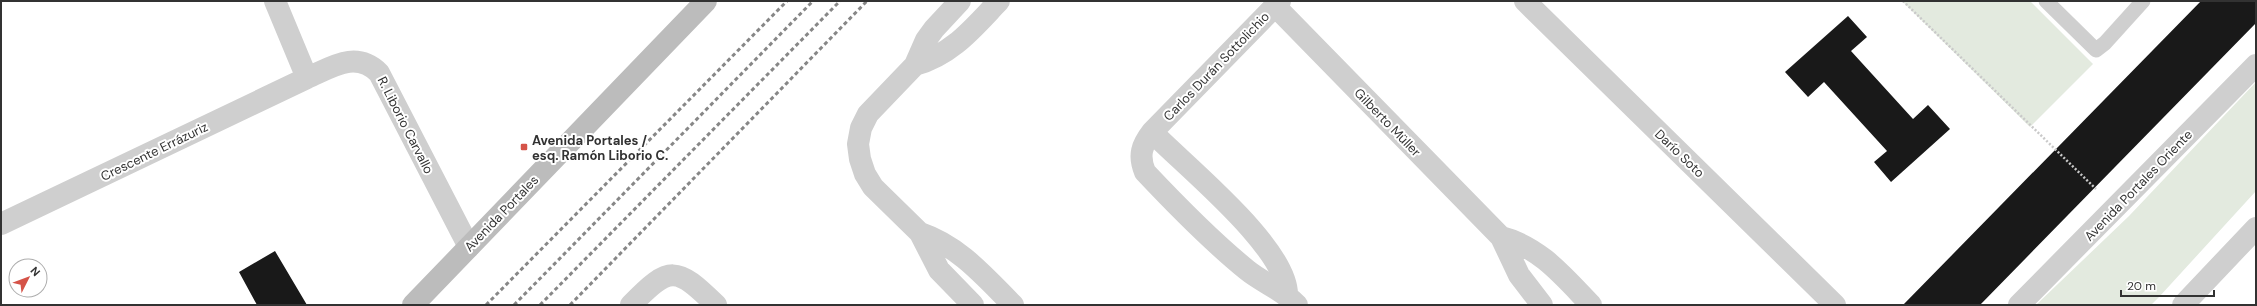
<svg xmlns="http://www.w3.org/2000/svg" width="2257" height="306" viewBox="0 0 2257 306" font-family="'DM Sans',sans-serif">
<style>
.green{fill:#e3eadf}
.building{fill:#191919}
.lines{fill:none;stroke-linecap:round;stroke-linejoin:round}
.path{stroke:#c9c9c9;stroke-width:2.5;stroke-dasharray:2 2;stroke-linecap:butt}
.service{stroke:#cfcfcf;stroke-width:15}
.minor{stroke:#cfcfcf;stroke-width:22}
.tertiary{stroke:#cfcfcf;stroke-width:22}
.secondary{stroke:#bcbcbc;stroke-width:22}
.rail{stroke:#878787;stroke-width:3;stroke-dasharray:4 3;stroke-linecap:butt}
.poi-dot{fill:#d55348;stroke:#fff;stroke-width:1.5}
.labels{text-anchor:middle;stroke-width:4;stroke-linejoin:round;paint-order:stroke}
.street-label{font-size:13px;fill:#323232;stroke:#fff}
.poi-label{font-size:13px;font-weight:bold;fill:#323232;stroke:#fff;text-anchor:start}
</style>
<rect width="100%" height="100%" fill="#fff"/>
<path class="green" d="M1902,1H2030L2093,64L2030,127Z
M2256,82V191L2160,296L2151,305H2036L2129,216Z"/>
<path class="building" d="M2201,1H2256V23L1980,305H1903Z
M1848,16L1867,37L1851,51L1913,119L1928,105L1950,129L1891,182L1874,162L1887,151L1824,82L1808,97L1785,72Z
M275,251L307,305H257L239,272Z"/>
<g class="lines">
<path class="path" d="M1903,1L2096,189"/>
<path class="service" d="M2046,1L2096,50L2105,43L2143,1"/>
<path class="minor" d="M275,1L307,78
M960,1L934,29L926,40L915,65L868,114L861,128L858,144L860,159L865,174L873,187L920,233L939,270L973,305
M1280,1L1152,132C1142,145 1138,155 1145,172C1177,206 1210,240 1247,270C1263,283 1283,290 1297,305
M1525,1L1835,305
M1275,6L1501,237L1519,275L1542,305
M915,65C952,55 974,27 999,1
M1152,132C1185,166 1288,248 1287,295
M1,224L307,78C332,67 356,50 379,73L469,247
M920,233C959,246 985,277 1013,305
M1501,237C1540,247 1564,277 1591,305
M631,305C670,265 676,266 716,305"/>
<path class="tertiary" d="M2019,305L2256,65
M2183,305L2256,228"/>
<path class="secondary" d="M413,305L706,1"/>
<path class="rail" d="M486,305L787,1
M514,305L813,1
M540,305L840,1
M570,305L867,1"/>
</g>
<rect class="poi-dot" x="520" y="143" width="8" height="8" rx="2"/>
<g class="labels">
<g class="street-label">
<text transform="translate(1216 66) rotate(-46)" y="5">Carlos Durán Sottolichio</text>
<text transform="translate(1388 122) rotate(46)" y="5">Gilberto Müller</text>
<text transform="translate(406 125) rotate(63)" y="5">R. Liborio Carvallo</text>
<text transform="translate(154 151) rotate(-26)" y="5">Crescente Errázuriz</text>
<text transform="translate(1680 153) rotate(44)" y="5">Darío Soto</text>
<text transform="translate(2138 185) rotate(-46)" y="5">Avenida Portales Oriente</text>
<text transform="translate(501 213) rotate(-46)" y="5">Avenida Portales</text>
</g>
<g class="poi-label">
<text x="532" y="145">Avenida Portales /<tspan x="532" dy="15">esq. Ramón Liborio C.</tspan></text>
</g>
</g>
<rect width="2257" height="306" fill="none" stroke="#323232" stroke-width="4"/>
<g transform="translate(28 278) rotate(48)"><circle r="19" fill="#ffffff" stroke="#adadad"/>
<path d="M0-3L7 15L0 10L-7 15Z" fill="#d55348"/>
<text y="-6" font-size="11" font-weight="bold" text-anchor="middle" fill="#323232">N</text>
</g>
<path d="M2121 290v6h93v-6" fill="none" stroke="#323232" stroke-width="2"/>
<text x="2127" y="290" font-size="12" fill="#323232" stroke="#ffffff" stroke-width="3" paint-order="stroke">20 m</text>
</svg>
